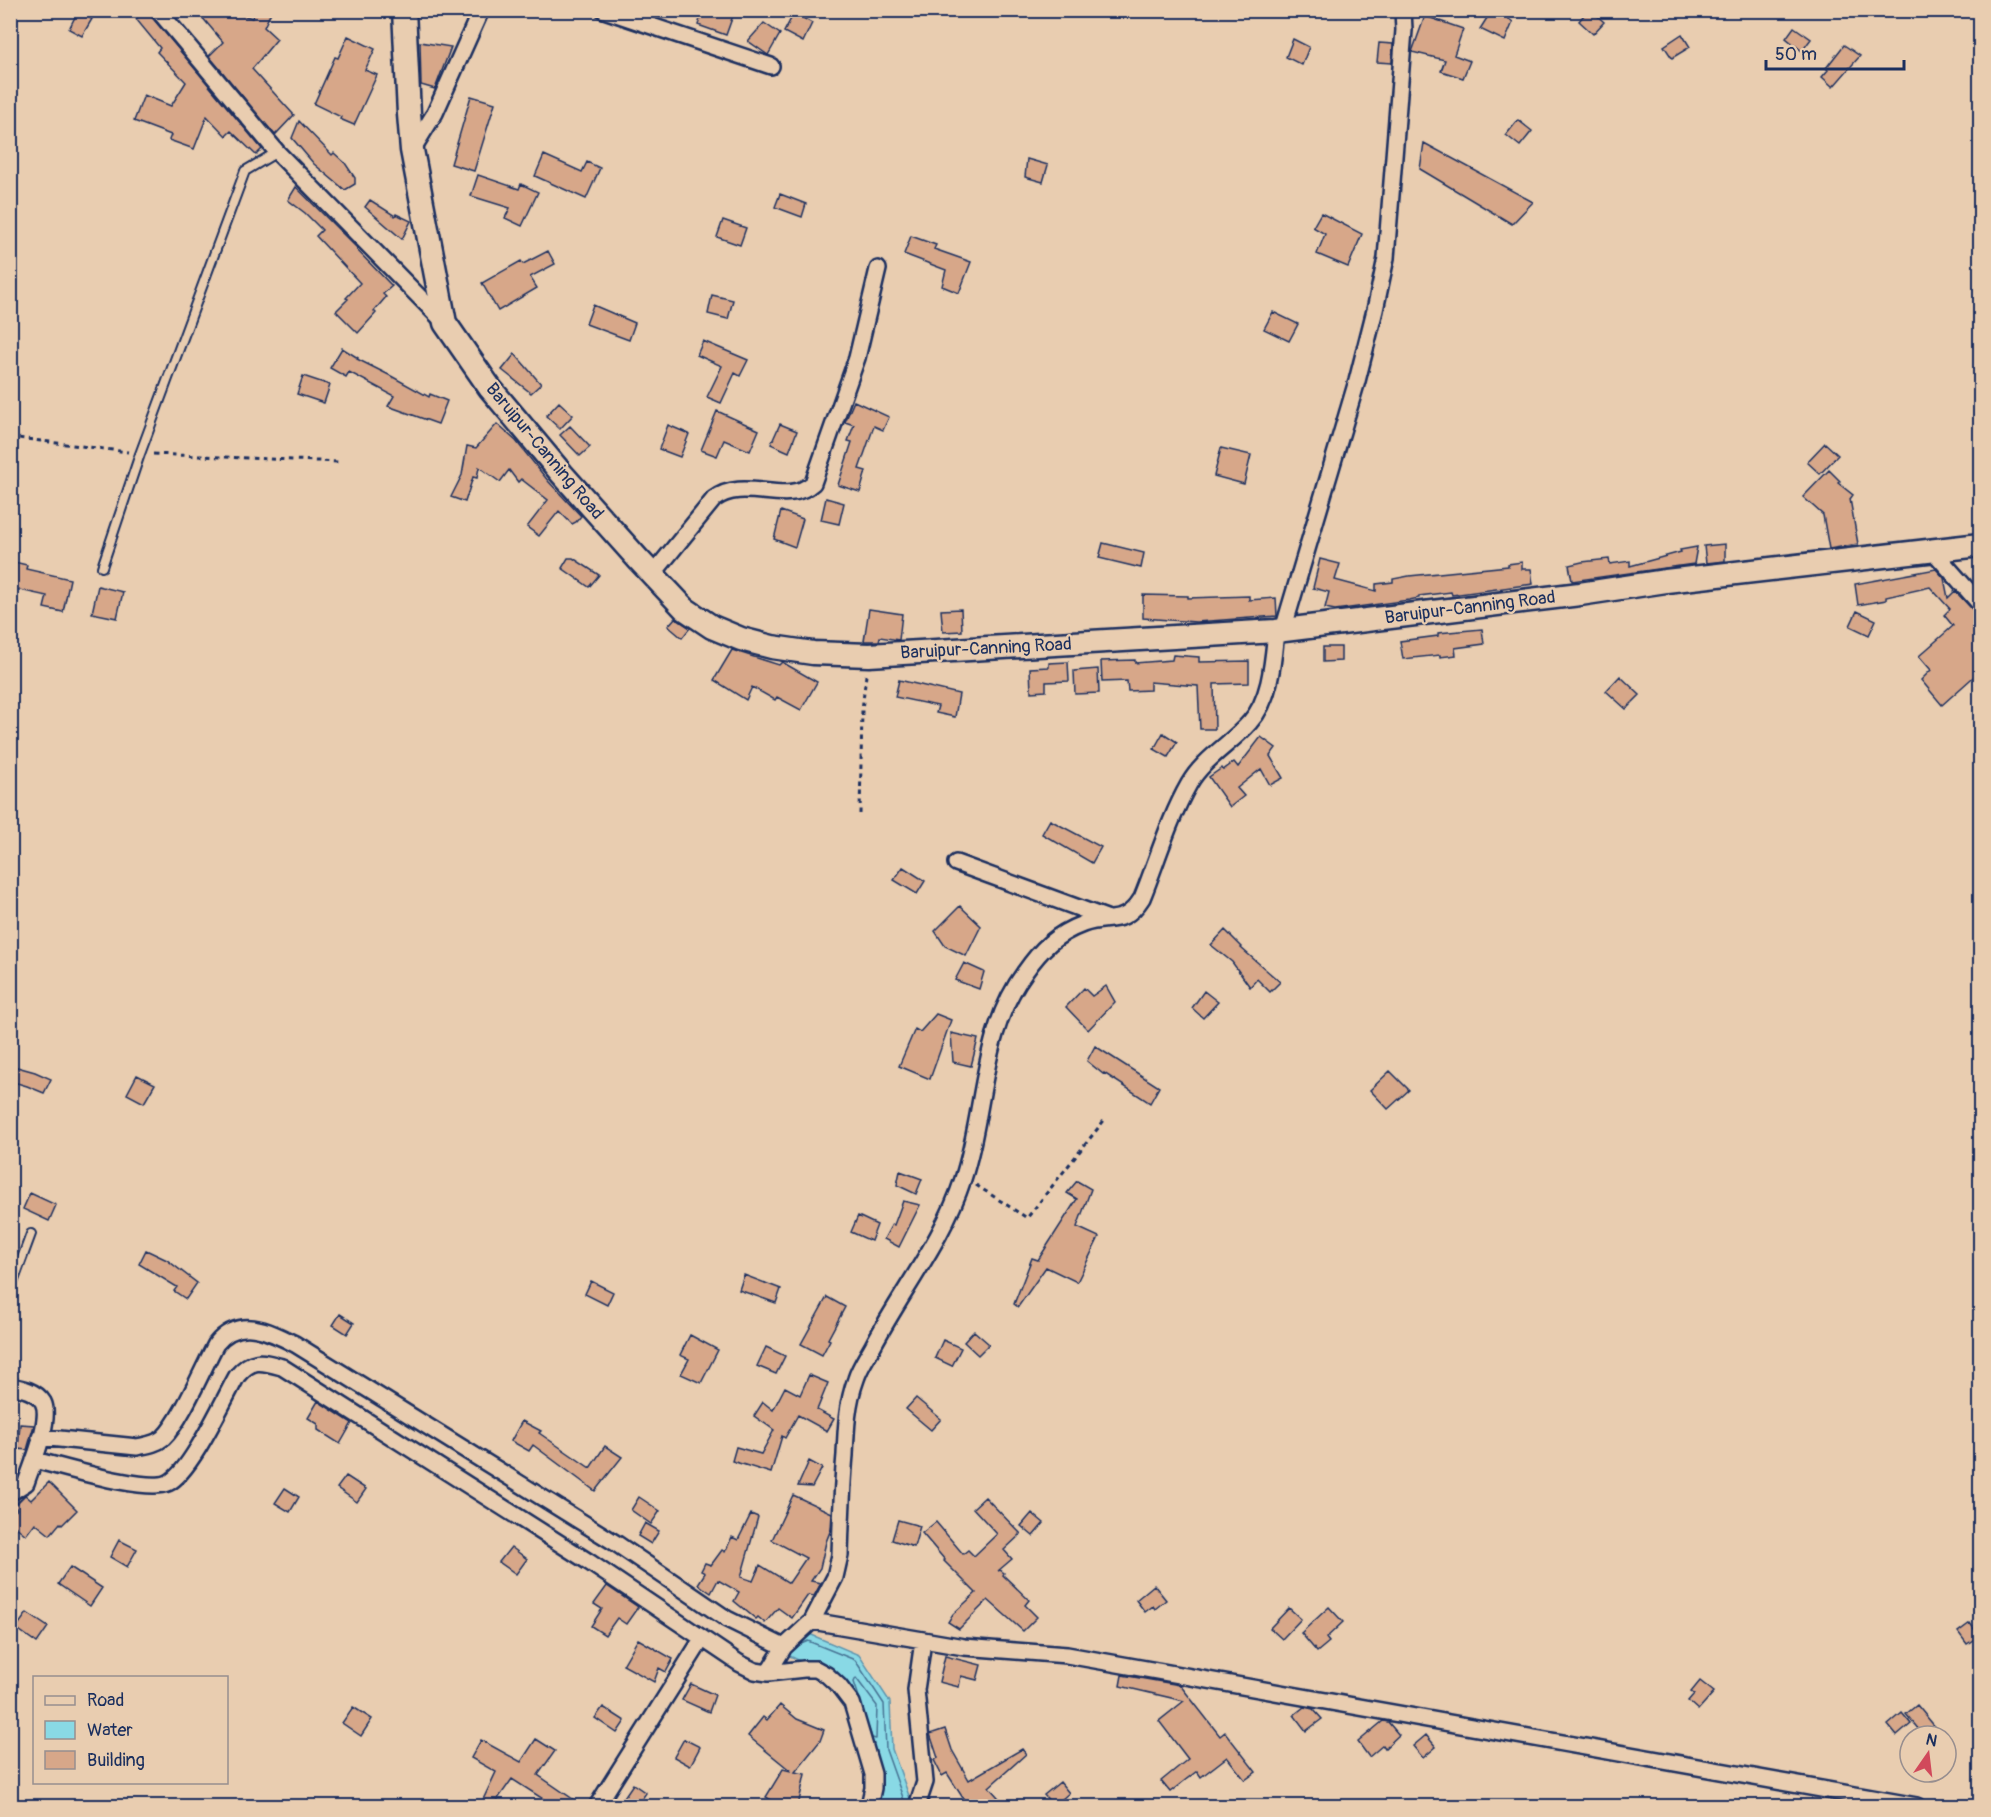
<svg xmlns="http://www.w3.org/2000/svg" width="1991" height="1817" viewBox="0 0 1991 1817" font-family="Pangolin,sans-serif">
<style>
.water{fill:#89d9e5;stroke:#5d95af;stroke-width:1.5}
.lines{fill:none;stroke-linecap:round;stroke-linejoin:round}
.shore{stroke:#477394;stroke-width:1.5}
.building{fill:#d7a789;stroke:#1b2f5e;stroke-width:1.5}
.lane-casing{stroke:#1b2f5e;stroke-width:12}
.street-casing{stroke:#1b2f5e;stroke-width:20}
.secondary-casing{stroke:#1b2f5e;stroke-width:27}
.path{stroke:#1b2f5e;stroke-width:3;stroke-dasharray:4.5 4.5;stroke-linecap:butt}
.lane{stroke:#e9cdb0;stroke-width:8}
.street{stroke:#e9cdb0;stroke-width:15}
.secondary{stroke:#e9cdb0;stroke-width:22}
.labels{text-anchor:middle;stroke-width:4.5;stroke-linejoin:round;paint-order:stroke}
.street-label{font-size:18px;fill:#1b2f5e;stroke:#e9cdb0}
</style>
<rect width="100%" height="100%" fill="#e9cdb0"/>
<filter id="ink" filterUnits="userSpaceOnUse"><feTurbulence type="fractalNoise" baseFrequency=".0167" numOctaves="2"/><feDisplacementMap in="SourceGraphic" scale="12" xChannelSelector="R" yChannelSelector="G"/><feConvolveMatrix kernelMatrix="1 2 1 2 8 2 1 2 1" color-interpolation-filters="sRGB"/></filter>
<g filter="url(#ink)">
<path class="water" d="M807,1633L859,1655L890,1702L892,1749L912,1804L911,1806H875L839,1679L779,1651Z"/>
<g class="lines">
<path class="shore" d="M799,1645L808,1641L855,1660L884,1704L886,1750L906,1806
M859,1697L854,1682L856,1678L877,1706L876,1739L872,1738L868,1726"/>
</g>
<path class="building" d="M148,10L151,16L262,149L256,155L231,131L226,136L207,116L194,149L169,140L171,135L134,121L144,95L171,106L186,82L157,52L160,48L136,19Z
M196,10H228L252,18L256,10H272L264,27L277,39L252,69L294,115L275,135L209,56L223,42Z
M703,10H735L726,35L698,25Z
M1492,10H1496L1513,22L1505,41L1480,29Z
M1588,10H1591L1604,22L1593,34L1579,21Z
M78,11L92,19L82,36L69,29Z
M794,13L812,23L803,42L784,32Z
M1425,16L1463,29L1454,55L1470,61L1463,78L1441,71L1445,60L1412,52Z
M764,23L780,34L768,55L748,41Z
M1794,27L1811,39L1802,51L1786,38Z
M1682,34L1690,47L1672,58L1664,46Z
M348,36L375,49L365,70L377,75L354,125L340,119L341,117L314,104L335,57L338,58Z
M1293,39L1309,47L1302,65L1286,57Z
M420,42L451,47L435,89L421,85Z
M1379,43L1393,44L1392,63L1377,62Z
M1844,45L1860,56L1833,87L1822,77L1828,70L1826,68Z
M471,96L495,103L474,171L451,164Z
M1518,120L1532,131L1520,146L1506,135Z
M299,121L332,155L334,153L345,163L355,178V184L345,190L314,164L292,138Z
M1424,143L1533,202L1512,224L1420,169Z
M544,155L582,172L587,162L600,168L586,199L535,176Z
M1027,159L1048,165L1043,182L1025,177Z
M478,175L519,189L521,184L538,192L522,226L505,218L510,208L471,196Z
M296,187L358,249L357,250L392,286L383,294L386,297L374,311L376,313L358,333L336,311L348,299L346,298L360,283L316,236L322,230L305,213L288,200Z
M780,194L806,204L802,217L775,207Z
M370,200L395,216L396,214L411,221L402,239L365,207Z
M1321,213L1362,234L1348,267L1317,254L1325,234L1313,227Z
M723,220L746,228L740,245L717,237Z
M911,236L936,245L934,249L971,262L959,293L942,286L946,270L904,254Z
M548,251L555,264L530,277L537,288L498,311L482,283L521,261L523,264Z
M712,295L733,300L728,319L708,314Z
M593,305L635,323L629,340L586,324Z
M1273,312L1298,324L1289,341L1264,329Z
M703,341L748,360L740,376L735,373L721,403L707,397L722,366L697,355Z
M342,348L358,358L357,359L391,376L429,397L430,394L447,401L438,424L388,406L394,396L349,372L346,377L330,368Z
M515,354L541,384L531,393L502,370Z
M303,376L330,385L324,403L297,394Z
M854,401L889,417L883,430L874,426L859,469L866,471L860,492L838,485L852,442L848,441L854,425L845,422Z
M559,402L573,415L560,429L546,416Z
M717,411L759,430L750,451L724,440L717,456L701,450Z
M497,424L516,441L549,482L581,516L576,522L572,524L559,511L539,536L527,527L548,500L521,479L518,482L509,470L500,482L479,467L477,478L473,477L465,502L451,497L462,475L467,446L476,448Z
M780,424L797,431L789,452L771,444Z
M668,425L689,434L680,457L659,449Z
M570,426L590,447L580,456L560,435Z
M1825,443L1838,455L1820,474L1807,462Z
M1221,448L1251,455L1244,484L1214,476Z
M1829,470L1840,481L1838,483L1853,495L1850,499L1858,544L1829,549L1823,515L1803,497Z
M826,498L844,503L839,524L821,520Z
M781,511L803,519L795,547L774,539Z
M1103,543L1144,553L1141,568L1099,558Z
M1725,544V561L1706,563L1704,546Z
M1697,547L1694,564L1572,581L1569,565L1582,562L1609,559L1610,564L1630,561V566L1681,552L1680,550Z
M568,558H573L599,575L589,587L562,568Z
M1320,559L1340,564L1335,580L1376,591V584L1393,582V579L1409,576L1508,566V564L1522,562V569H1531L1533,584L1452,595L1451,592L1419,596V598L1409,600L1335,610L1325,608L1329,592L1313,588Z
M10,561L27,565L26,569L70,579L63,612L44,608L47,596L10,588Z
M1936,569L1944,578L1948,598L1955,591L1973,610L1980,615V671L1942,705L1921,680L1931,670L1919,656L1953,626L1944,615L1950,609L1930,587L1886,597V600L1858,605L1855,584Z
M98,586L123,592L117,618L92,613Z
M1143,595L1188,596V598L1249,596V600L1276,598L1277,616L1196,622L1143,618Z
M869,609L902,614L899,640L880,637L879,641H864Z
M961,609L962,631L943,632L941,610Z
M1857,611L1876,620L1869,635L1850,626Z
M675,618L690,628L682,638L668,626Z
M1482,629L1484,644L1455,648L1456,655L1440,657V655L1403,659L1400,641L1438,636V633Z
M1323,647H1341V661L1323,662Z
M732,650L779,665L782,662L817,682L801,710L777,697L775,700L752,687L746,700L714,680Z
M1173,655L1199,657V662L1249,661V683L1214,684L1215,729H1200L1198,686L1150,682V690L1128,691L1127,681L1102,682L1101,661L1135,660V663L1172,660Z
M1068,662L1069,681L1046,682V691L1031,692L1030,668L1049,667V663Z
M1098,669L1099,693L1075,694L1074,671Z
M1620,676L1640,695L1626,709L1606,691Z
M899,680L959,694L955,717L936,713L938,706L895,697Z
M1163,733L1177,742L1168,757L1154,749Z
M1261,737L1276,748L1270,756L1283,778L1270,785L1261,769L1237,788L1244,796L1230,807L1209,777L1222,768L1223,770L1234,762L1238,767Z
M1050,820L1101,847L1092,863L1042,834Z
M903,867L925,881L917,894L894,880Z
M960,906L981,926L966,956L945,946L935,931Z
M1225,930L1242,947L1241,948L1280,982L1270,992L1257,979L1250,987L1232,962L1211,945Z
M964,963L984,972L979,989L955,980Z
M1106,986L1115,1002L1088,1030L1066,1007L1084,988L1092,996Z
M1204,991L1218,1002L1203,1018L1192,1008Z
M936,1014L951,1020L930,1079L899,1066L915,1029L920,1032Z
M951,1033L978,1039L971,1066L953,1062Z
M1095,1046L1159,1087L1150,1103L1104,1073L1103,1074L1087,1061Z
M10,1065L35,1072L51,1079L44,1093L27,1086L10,1081Z
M1390,1071L1409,1090L1388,1109L1370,1090Z
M137,1075L155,1084L144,1103L127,1094Z
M900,1171L922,1179L916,1194L897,1185Z
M1077,1181L1091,1189L1077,1227L1099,1237L1077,1282L1046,1267L1018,1307L1014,1304L1032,1258L1038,1260L1077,1199L1067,1193Z
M30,1193L56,1205L49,1221L23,1209Z
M903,1201L920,1205L899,1247L884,1239L892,1224L894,1225Z
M858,1216L877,1225L871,1241L851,1232Z
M146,1250L167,1260L197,1283L186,1299L174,1291L177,1287L139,1264Z
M744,1275L781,1289L776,1303L739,1290Z
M591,1281L613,1292L607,1305L585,1294Z
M827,1297L845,1307L828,1339L830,1340L822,1355L801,1344Z
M340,1314L354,1323L347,1334L333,1325Z
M974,1331L989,1344L978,1355L964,1342Z
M690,1335L718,1350L701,1383L681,1374L689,1359L680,1355Z
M943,1340L961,1348L952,1366L935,1358Z
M766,1347L785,1356L776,1374L757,1366Z
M809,1375L828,1383L817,1410L834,1419L827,1431L798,1415L785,1438L782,1436L771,1473L732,1461L736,1447L761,1454L774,1430L754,1416L763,1402L773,1410L785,1387L800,1395Z
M916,1398L941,1419L931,1430L906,1409Z
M318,1401L352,1423L340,1444L318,1430V1424L308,1418Z
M522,1421L541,1431L539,1433L590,1468L605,1446L622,1457L595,1491L533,1445L529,1451L511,1441Z
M20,1424L34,1425L27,1450L18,1449Z
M809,1461L822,1468L812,1487L798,1486Z
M346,1476L366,1489L357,1502L337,1488Z
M49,1482L77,1510L62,1525L60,1523L50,1535L35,1523L26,1535L10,1522V1517L17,1509L14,1506L25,1495L31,1500Z
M285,1488L299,1497L290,1512L275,1503Z
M793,1495L832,1513L831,1529L826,1542L820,1568L811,1581L821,1583L814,1596L808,1595L792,1618L778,1608L765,1623L758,1617L756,1619L734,1601L739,1592L718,1580L711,1593L698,1584L705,1573L701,1571L705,1563L711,1565L722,1550L725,1552L732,1537L738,1540L751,1514L758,1517L741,1577L753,1581L760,1565L789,1583L806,1558L772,1540Z
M639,1497L660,1511L651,1524L631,1510Z
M985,1497L1021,1534L1004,1550L1012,1559L998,1571L1000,1570L1004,1573L1003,1575L1029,1600L1025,1605L1037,1617L1023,1631L988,1600L959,1629L948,1622L953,1614L976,1593L944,1561L945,1560L922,1533L936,1522L963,1554L968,1550L974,1556L997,1534L973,1508Z
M1032,1513L1044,1523L1033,1536L1021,1526Z
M898,1520L920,1526L914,1547L892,1540Z
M645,1523L659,1531L651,1544L638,1536Z
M119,1540L137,1549L127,1567L110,1557Z
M511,1547L527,1559L516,1574L499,1562Z
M70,1567L102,1588L90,1606L58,1584Z
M1154,1585L1166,1600L1155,1609L1153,1606L1145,1612L1136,1600Z
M607,1586L638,1607L626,1624L617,1618L605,1635L591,1626L602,1609L594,1604Z
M1329,1607L1343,1622L1326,1638L1329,1642L1317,1652L1301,1633Z
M1289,1608L1301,1619L1282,1639L1270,1628Z
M27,1613L48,1627L37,1643L16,1628Z
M1970,1623L1979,1636L1967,1644L1958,1632Z
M638,1639L673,1659L666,1672L659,1668L654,1682L623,1665Z
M945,1656L981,1665L977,1680L961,1676L959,1687L939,1682Z
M1122,1675L1180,1685L1220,1736L1225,1732L1256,1772L1245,1780L1227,1757L1201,1777L1197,1771L1170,1792L1161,1781L1188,1759L1159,1721L1184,1701L1120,1686Z
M1700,1681L1714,1692L1698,1710L1688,1701L1694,1694L1691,1692Z
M691,1684L715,1695L709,1712L682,1700Z
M780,1705L797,1719L824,1730L820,1741L795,1772L805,1774L798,1806H781L766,1797L783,1769L791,1771L748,1736L763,1717L767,1720Z
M1917,1705L1936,1728L1927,1736H1924L1906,1714Z
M353,1707L372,1719L361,1736L342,1723Z
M603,1707L625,1721L617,1733L595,1718Z
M1304,1707L1313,1709L1322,1719L1306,1731L1294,1715Z
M1902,1713L1911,1724L1897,1736L1888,1725Z
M1383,1721L1388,1722L1399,1735L1385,1748L1383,1745L1369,1757L1358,1742Z
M945,1729L952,1750L969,1780L1022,1749L1026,1754L989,1787L1006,1806H968L947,1773L942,1776L934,1760L938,1758L930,1734Z
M1426,1735L1436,1747L1423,1758L1413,1746Z
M536,1739L555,1751L538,1775L583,1806H554L512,1779L493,1806H480L496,1772L471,1758L481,1740L521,1762Z
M684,1739L700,1747L690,1766L674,1757Z
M1060,1782L1069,1793L1054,1806L1044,1795Z
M633,1784L646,1793L637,1806H618Z"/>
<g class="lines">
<g class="lane-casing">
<path id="lane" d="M102,567L140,454L245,171L277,152
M10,1291L31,1234"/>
</g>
<g class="street-casing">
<path id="street" d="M158,10L277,152L445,323
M604,10L771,66
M412,150L435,113L481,10
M1934,552L1980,604
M653,574L714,499C744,476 787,507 813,483L857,358L878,269
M1283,630L1357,381L1375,310L1386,258L1404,30L1403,10
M956,863L1106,918
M10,1386C22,1388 36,1391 43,1402C52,1419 32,1465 26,1483L10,1493
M40,1437L137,1447C146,1445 156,1444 163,1438C181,1421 203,1368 216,1344C239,1316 267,1330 295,1344L617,1544L727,1619L784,1647
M34,1460C61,1466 146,1493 168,1483C191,1472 224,1399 237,1376C252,1358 261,1361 282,1367L589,1562L739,1663L755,1671L768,1673L804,1669H816L827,1675L839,1686L852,1703L873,1774V1788L869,1806
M812,1621L835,1577L840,1555C841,1521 842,1488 845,1455C846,1429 847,1403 856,1379C860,1366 869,1354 875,1342C904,1288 944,1238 963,1179C986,1110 980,1033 1025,972C1041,949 1056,934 1083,924C1109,914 1123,928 1142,898C1157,861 1169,819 1189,784C1204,758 1231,744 1250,722C1271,699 1273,660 1276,631
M768,1673L784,1647L812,1621L964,1647L1067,1655L1917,1806
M597,1806L702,1639
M917,1806L925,1782L916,1690L923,1641"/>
</g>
<g class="secondary-casing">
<path id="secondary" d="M404,10L409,114L412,150L445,323L490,388L562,474L638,559L685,609L712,627L741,639L772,647L813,653L869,655L1276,631L1580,594L1666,581L1980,545"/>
</g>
<path class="path" d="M10,437L128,452
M153,454L340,462
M860,814L862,710L866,675
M976,1185L1027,1218L1106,1118"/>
<use href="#lane" class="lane"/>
<use href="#street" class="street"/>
<use href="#secondary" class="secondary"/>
</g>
</g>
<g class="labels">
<g class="street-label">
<text transform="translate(545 451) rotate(50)" y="6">Baruipur-Canning Road</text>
<text transform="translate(1470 607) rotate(-7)" y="6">Baruipur-Canning Road</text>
<text transform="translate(986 648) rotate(-3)" y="6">Baruipur-Canning Road</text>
</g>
</g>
<rect width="1991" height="1817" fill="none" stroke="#e9cdb0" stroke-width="36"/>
<rect x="18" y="18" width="1955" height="1781" fill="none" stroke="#1b2f5e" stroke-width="2" filter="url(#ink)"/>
<rect x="33" y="1676" width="195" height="108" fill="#e9cdb0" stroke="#978e8f" stroke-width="1.5"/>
<rect x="45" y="1696" width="30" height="9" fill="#e9cdb0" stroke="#978e8f" stroke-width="1.5"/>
<text x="87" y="1706" font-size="18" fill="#1b2f5e">Road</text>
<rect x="45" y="1721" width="30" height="18" fill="#89d9e5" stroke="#978e8f" stroke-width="1.5"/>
<text x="87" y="1736" font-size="18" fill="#1b2f5e">Water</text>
<rect x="45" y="1751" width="30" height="18" fill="#d7a789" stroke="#978e8f" stroke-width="1.5"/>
<text x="87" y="1766" font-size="18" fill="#1b2f5e">Building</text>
<g transform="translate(1928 1754) rotate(14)"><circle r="28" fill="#e9cdb0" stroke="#978e8f" stroke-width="1.5"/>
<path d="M0-4.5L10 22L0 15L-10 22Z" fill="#d1495b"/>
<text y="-9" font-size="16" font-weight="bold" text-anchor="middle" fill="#1b2f5e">N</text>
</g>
<path d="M1766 60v9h138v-9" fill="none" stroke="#1b2f5e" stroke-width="3"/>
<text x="1775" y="60" font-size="18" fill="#1b2f5e" stroke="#e9cdb0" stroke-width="4.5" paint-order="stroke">50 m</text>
</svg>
